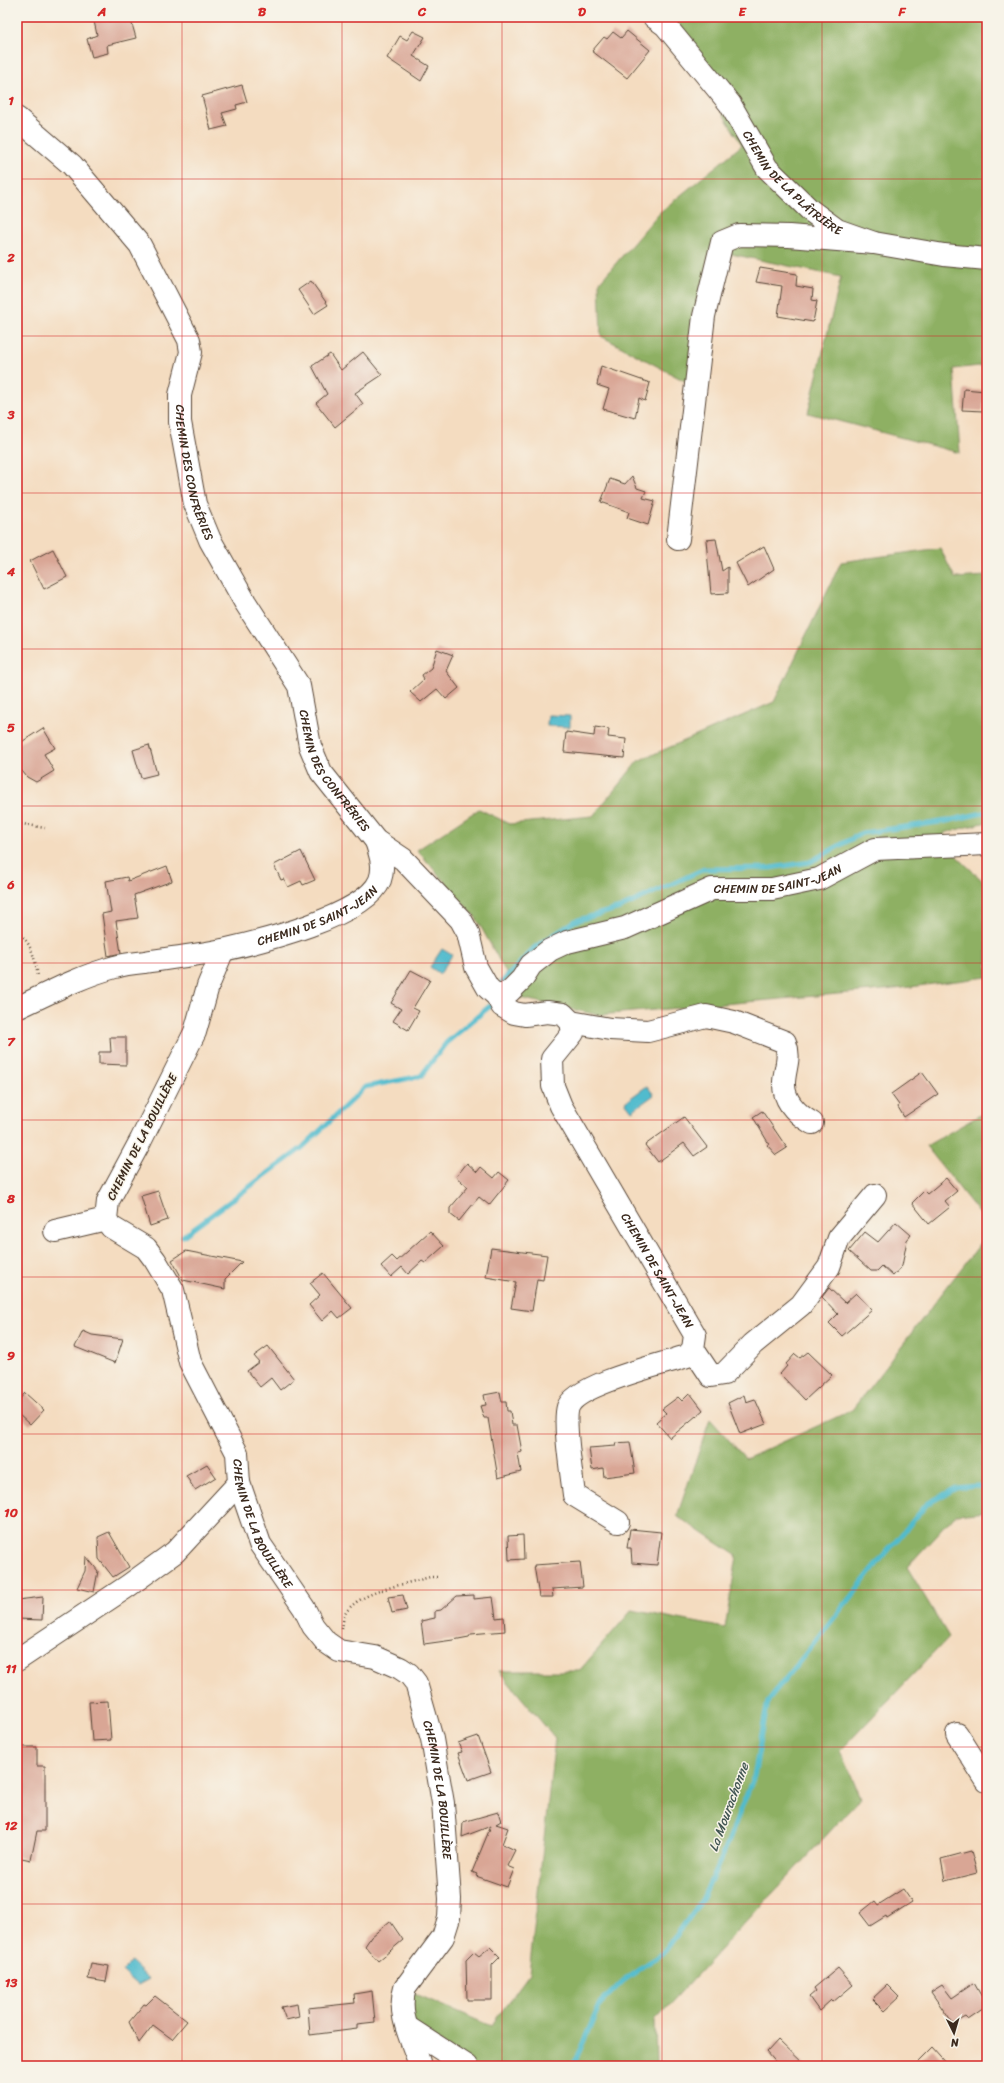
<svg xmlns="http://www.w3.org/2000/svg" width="1004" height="2083" viewBox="0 0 1004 2083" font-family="Sriracha,sans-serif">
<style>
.forest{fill:#8eb064;stroke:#646d41}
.water{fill:#51bbcd;stroke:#467276}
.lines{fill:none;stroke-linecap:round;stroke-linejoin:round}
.stream{stroke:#51bbcd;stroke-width:5}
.building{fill:#d9a695}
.minor-casing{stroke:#574536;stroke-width:24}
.path{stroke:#574536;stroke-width:2.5;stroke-dasharray:1 3;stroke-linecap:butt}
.minor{stroke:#fff;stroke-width:22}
.grid{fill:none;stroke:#d62828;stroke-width:1;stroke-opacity:0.55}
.labels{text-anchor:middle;stroke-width:3;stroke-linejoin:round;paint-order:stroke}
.street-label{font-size:12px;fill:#3b2a1e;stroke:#f7f3e8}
.water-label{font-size:13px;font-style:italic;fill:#425653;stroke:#f7f3e8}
.neatline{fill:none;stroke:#d62828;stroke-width:1.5}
.grid-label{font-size:13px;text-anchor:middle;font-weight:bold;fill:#d62828}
</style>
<rect width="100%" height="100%" fill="#f7f3e8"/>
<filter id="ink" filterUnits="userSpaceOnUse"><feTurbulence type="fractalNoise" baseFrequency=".025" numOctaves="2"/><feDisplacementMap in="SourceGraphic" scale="8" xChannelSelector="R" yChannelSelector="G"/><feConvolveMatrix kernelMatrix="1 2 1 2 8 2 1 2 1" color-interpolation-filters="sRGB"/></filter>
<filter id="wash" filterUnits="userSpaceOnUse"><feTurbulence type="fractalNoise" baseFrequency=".012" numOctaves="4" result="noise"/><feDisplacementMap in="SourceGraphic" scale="16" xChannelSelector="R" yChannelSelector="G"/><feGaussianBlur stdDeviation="0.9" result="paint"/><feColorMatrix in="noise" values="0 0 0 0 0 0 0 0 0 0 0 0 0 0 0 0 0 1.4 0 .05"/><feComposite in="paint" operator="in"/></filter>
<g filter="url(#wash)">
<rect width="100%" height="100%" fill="#f4dcc0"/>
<path class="forest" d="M664,17H987V365L954,369L960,453L808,413L841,277L731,254L694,386L601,336L599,283L659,213L742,145Z
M940,548L955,578L987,576V822L944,833L946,846L987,885V977L895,989L598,1015L520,998L476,918L417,850L479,809L510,824L593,816L638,761L774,702L841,562Z
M987,1111V1223L926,1146Z
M987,1235V1512L955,1515L907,1567L949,1637L840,1751L861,1798L655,2020L656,2066H471L413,2022L411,1992L491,2026L529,1974L555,1738L499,1671H579L632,1610L725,1628L737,1556L677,1516L710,1419L746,1459L852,1410Z"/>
<path class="water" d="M548,715L570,716V727L547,726Z
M442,949L452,955L440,974L430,967Z
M647,1086L654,1095L632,1111L625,1102Z
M131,1962L149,1979L138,1985L122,1971Z"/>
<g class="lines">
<path class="stream" d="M502,982L535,947L575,921L620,908L704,869L770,868L810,862L862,833L947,821L987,812
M183,1236L302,1148L365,1087L421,1076L446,1043L490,1006
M571,2066L579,2052L600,2004L623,1981L665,1951L702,1900L724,1852L754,1776L768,1701L876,1565L927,1504L956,1488L977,1486L987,1487"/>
</g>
<g id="blocks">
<path class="building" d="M107,17L109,21L130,17L136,38L107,45L108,53L92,57L87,39L97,35L94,21Z
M413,31L425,37L413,56L429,66L421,81L387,58L400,36L407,40Z
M627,31L650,50L627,78L592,51L604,37L607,39L613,32L621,38Z
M242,85L247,102L236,105L237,109L222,113L227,126L211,130L202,96Z
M760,268L797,274L796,286L813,289L812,300L817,301L813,322L778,316L782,286L756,282Z
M311,281L328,305L314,314L298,290Z
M363,352L382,375L355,393L363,404L335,427L316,403L327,394L312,366L330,354L341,370Z
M601,366L650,383L645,401L639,398L635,418L603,409L609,389L597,385Z
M964,389L985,391L983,411L962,410Z
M632,476L637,488L646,491L643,498L655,501L648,525L627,518L629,512L601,502L610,479L625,484Z
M716,539L722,571L728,567V593L711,594L706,540Z
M764,546L774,569L748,587L736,563Z
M53,549L67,577L44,589L30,561Z
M437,649L453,655L446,671L459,688L446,699L437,689L421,702L410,692L424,679L422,675L431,668Z
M595,727L609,729L608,737L626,739L624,758L564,752L566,732L594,736Z
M43,728L55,748L44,754L54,771L36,782L27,777L17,765V745Z
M149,745L157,774L141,778L133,750Z
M301,851L315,880L303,885L301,881L288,887L284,879L281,880L274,865Z
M167,866L172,881L134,895L138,918L116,921L121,953L108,956L102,914L111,912L106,881L127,877L128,881Z
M411,970L430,980L413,1008L419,1011L408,1030L393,1021L401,1009L391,1003Z
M110,1037H126V1065L99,1064V1052H111Z
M922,1072L938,1094L904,1117L898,1107L899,1105L891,1094Z
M762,1111L787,1148L776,1155L767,1145L769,1144L753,1117Z
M684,1117L707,1147L694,1156L684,1143L658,1162L645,1145Z
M467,1163L477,1172L481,1167L494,1178L499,1172L509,1180L489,1205L479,1197L459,1221L450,1214V1208L468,1187L456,1177Z
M946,1178L957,1191L945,1201L950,1207L929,1224L912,1203L924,1191L927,1194Z
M158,1191L168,1220L150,1226L141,1196Z
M896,1222L911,1235L907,1240L902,1266L893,1276L882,1266L877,1271H871L849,1251L865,1232L878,1242Z
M430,1231L444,1246L425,1263L422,1261L408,1274L402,1267L391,1277L381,1266L392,1256L397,1261Z
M491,1248L547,1255L543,1280L537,1279L532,1311L511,1308L516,1282L486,1277Z
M186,1251L242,1262L225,1279V1289L183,1280L172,1260Z
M323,1273L352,1308L339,1318L333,1311L322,1321L309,1305L320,1295L310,1283Z
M829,1288L845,1303L856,1293L872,1310L842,1336L829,1323L838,1314L822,1297Z
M83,1331L92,1335L123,1339L115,1363L75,1347Z
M268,1346L294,1379L280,1390L271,1378L260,1387L247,1371L259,1362L254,1356Z
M808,1352L832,1375L805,1400L780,1374L787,1366L786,1364L795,1354L800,1358Z
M500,1392L502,1402H506L507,1411H510L512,1425H517L522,1452L518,1453L521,1472L498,1478L488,1418H484L480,1406L486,1405L484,1395Z
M25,1393L44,1410L30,1425L17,1413V1402Z
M690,1393L703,1410L670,1438L656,1422L666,1413L662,1409L678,1397L682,1401Z
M744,1395L746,1402L755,1399L766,1424L740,1434L728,1403Z
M630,1442L635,1473L604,1477L603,1468L592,1470L589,1448L616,1446L615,1443Z
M207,1464L216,1477L195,1490L186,1476Z
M630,1529L661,1532L657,1565L632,1563L631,1548H627Z
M109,1532L129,1567L113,1577L99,1559L98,1537Z
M523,1535L524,1559L509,1560L508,1536Z
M86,1556L98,1571L94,1592L77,1588L85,1571Z
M580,1562L583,1587L552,1589L553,1597H539L534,1565Z
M403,1595L407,1610L392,1613L388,1597Z
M474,1595V1599L493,1597L496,1618L504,1617L505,1631L471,1634L469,1637L453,1640L424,1644L421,1621L435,1618V1611L441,1610L457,1596Z
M43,1597L42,1620L17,1619V1600Z
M108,1701L111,1740L92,1741L89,1702Z
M478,1736L491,1772L468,1780L458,1753L462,1752L458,1743Z
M17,1747H37V1766H45V1831H37L31,1860L17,1857V1795L19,1779H17Z
M498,1812L501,1821L496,1824L508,1828L502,1844L515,1850L507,1866L514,1869L507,1887L476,1876L477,1874L472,1872L491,1826L462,1837L463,1822Z
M971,1851L977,1873L945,1881L941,1859Z
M903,1889L912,1902L887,1918L886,1916L870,1926L860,1913L875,1901L878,1905Z
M390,1921L403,1940L378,1961L365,1946L371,1937Z
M490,1947L500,1957L492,1965V2000H467L466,1960L474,1952L479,1956Z
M91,1963L109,1966L106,1982L88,1979Z
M838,1968L853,1985L833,2002L831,2000L819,2011L809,1997L816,1991L814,1988Z
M974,1983L987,2006L968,2019L966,2017L953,2024L931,1992L942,1985L952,1998Z
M887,1985L899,1997L884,2011L872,1999Z
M372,1991L375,2022L357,2024V2029L310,2035L308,2008L355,2003L354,1994Z
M155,1996L187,2021L172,2039L153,2025L139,2043L129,2022L144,2004L146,2005Z
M297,2004L299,2017L286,2020L281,2007Z
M778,2040L805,2066H779L767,2052Z
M932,2048L948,2066H914Z"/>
</g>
</g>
<g filter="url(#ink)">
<use href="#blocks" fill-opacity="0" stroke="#574536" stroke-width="1"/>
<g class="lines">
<g class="minor-casing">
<g id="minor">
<path id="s1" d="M654,17L665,25L730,104L767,168L811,211L837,230L874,243L944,255L987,259"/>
<path id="s2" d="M17,118L72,165L140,245L189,340L191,352L180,395V422L195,504L210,540L245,602L299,686L310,746L321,772L376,841L403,859L461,920L468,933L476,967L488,988L497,996L502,1006L514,1013L525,1015L547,1012L563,1014L571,1022L573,1033L552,1059L553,1086L561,1106L695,1335L693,1349L687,1356C663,1364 577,1384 568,1407C563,1422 572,1477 574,1495L618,1522"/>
<path d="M678,539L704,316L722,242L739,235L789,236L874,243"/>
<path id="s3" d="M223,950L208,986L195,1032L141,1140L108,1201L106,1219L111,1227L146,1248L155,1260L173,1290L190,1362L237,1453L239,1483L260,1544L304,1608L313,1626L326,1642L339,1651L375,1657L400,1668L409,1674L416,1683L432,1739L443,1803L450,1899L449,1918L443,1937L405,1988C397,2013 411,2038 419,2062L418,2066"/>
<path id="s4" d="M497,996L509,992L522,979L531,965L550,950L567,942L625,928L712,889H772L819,879L875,849L987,844"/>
<path id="s5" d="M17,1008C49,993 81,976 115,967C124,964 135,963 145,962C171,958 197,955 223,950C259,942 366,916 380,880C385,866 380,854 376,841"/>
<path d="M571,1022L610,1029L648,1031L706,1016L734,1022L785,1042C791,1058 785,1066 784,1082C783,1101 797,1114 812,1123"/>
<path d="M55,1231L106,1219"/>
<path d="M693,1349L711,1376L724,1374L753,1344L801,1305L829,1267L839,1238L875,1195"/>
<path d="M17,1660L128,1586L175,1552L239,1483"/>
<path d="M957,1734L987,1781"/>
<path d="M407,2027L467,2066"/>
</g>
</g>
<path class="path" d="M17,823L45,828
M17,932C32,942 35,960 38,976
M342,1629C343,1624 343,1618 345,1614C358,1591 407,1584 430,1577H438"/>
<use href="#minor" class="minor"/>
</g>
</g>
<path class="grid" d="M182,17V2066M342,17V2066M502,17V2066M662,17V2066M822,17V2066M17,179H987M17,336H987M17,493H987M17,649H987M17,806H987M17,963H987M17,1120H987M17,1277H987M17,1434H987M17,1590H987M17,1747H987M17,1904H987"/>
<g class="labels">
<g class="street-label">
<text dy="4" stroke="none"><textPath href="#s1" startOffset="218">CHEMIN DE LA PLÂTRIÈRE</textPath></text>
<text dy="4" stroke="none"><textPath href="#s2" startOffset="420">CHEMIN DES CONFRÉRIES</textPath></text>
<text dy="4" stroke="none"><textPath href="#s2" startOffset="755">CHEMIN DES CONFRÉRIES</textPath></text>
<text dy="4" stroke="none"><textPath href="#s4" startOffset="313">CHEMIN DE SAINT-JEAN</textPath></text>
<text dy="4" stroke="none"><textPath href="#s5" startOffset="317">CHEMIN DE SAINT-JEAN</textPath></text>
<text transform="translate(142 1137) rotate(-63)" y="4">CHEMIN DE LA BOUILLÈRE</text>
<text dy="4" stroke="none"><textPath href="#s2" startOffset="1411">CHEMIN DE SAINT-JEAN</textPath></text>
<text dy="4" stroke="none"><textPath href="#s3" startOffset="648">CHEMIN DE LA BOUILLÈRE</textPath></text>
<text dy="4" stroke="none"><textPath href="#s3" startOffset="996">CHEMIN DE LA BOUILLÈRE</textPath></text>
</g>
<g class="water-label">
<text transform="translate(728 1807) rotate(-70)" y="5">La Mourachonne</text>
</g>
</g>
<rect width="1004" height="2083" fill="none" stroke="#f7f3e8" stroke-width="44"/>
<g transform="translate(954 2033) rotate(175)" stroke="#f7f3e8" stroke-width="3" paint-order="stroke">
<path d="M0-3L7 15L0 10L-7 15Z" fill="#3b2a1e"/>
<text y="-6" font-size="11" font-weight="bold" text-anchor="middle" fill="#3b2a1e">N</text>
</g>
<rect x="22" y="22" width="960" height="2039" class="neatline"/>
<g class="grid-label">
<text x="102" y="16">A</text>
<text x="262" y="16">B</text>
<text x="422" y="16">C</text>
<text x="582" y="16">D</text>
<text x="742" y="16">E</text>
<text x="902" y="16">F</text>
<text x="11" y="105">1</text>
<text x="11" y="262">2</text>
<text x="11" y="419">3</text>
<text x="11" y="576">4</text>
<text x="11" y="732">5</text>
<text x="11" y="889">6</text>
<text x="11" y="1046">7</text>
<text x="11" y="1203">8</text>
<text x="11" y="1360">9</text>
<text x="11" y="1517">10</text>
<text x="11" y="1673">11</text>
<text x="11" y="1830">12</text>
<text x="11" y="1987">13</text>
</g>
</svg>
